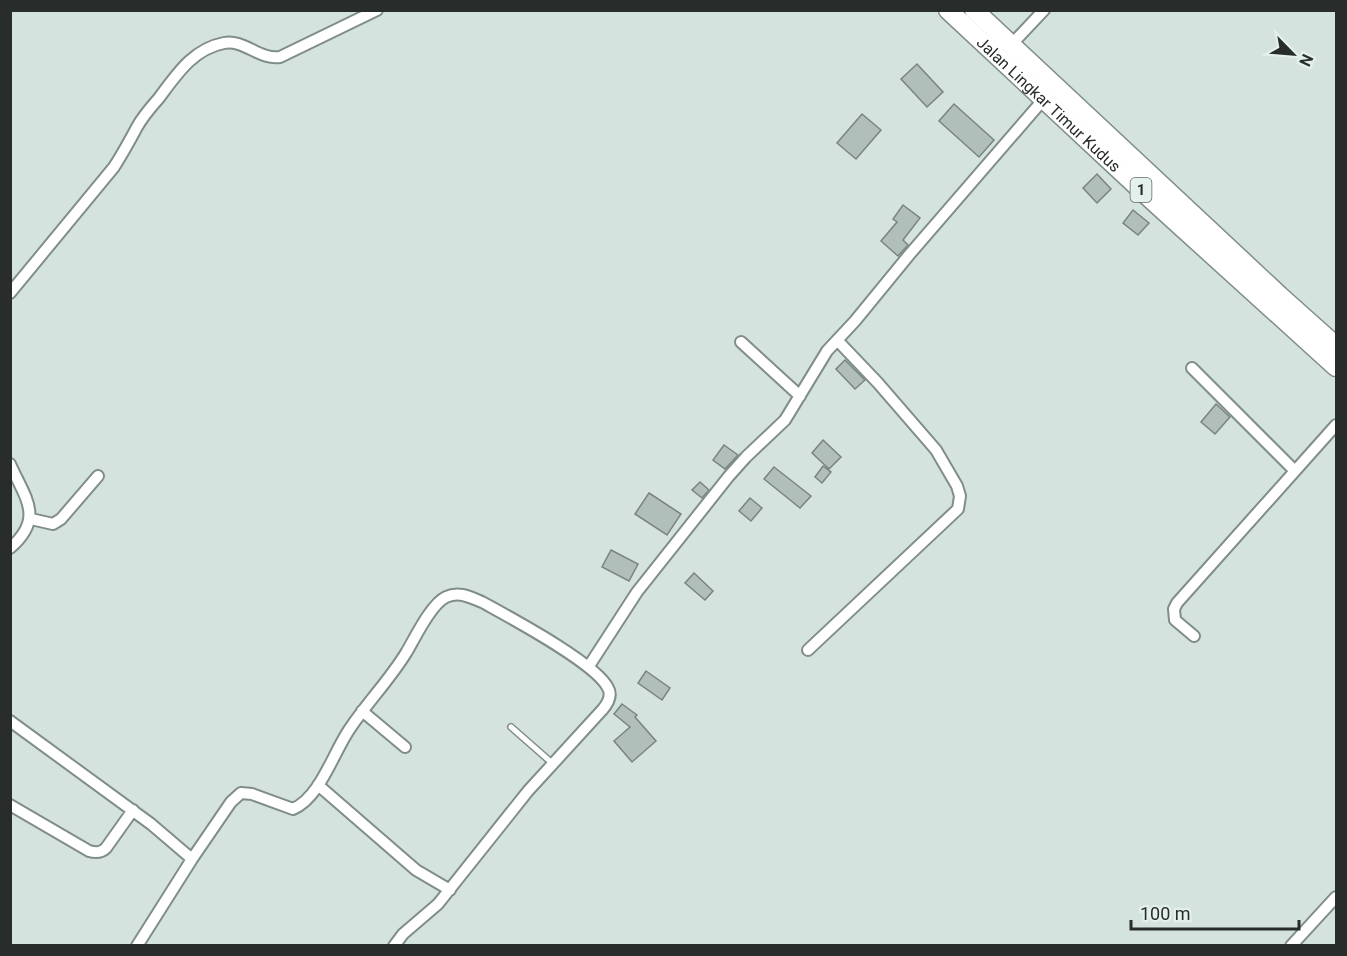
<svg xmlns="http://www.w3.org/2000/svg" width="1347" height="956" viewBox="0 0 1347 956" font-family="Roboto,sans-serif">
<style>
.building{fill:#b1bfba;stroke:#788480;stroke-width:1.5}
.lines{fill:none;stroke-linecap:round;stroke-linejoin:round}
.service-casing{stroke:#808d89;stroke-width:8}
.minor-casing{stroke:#808d89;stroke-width:14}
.trunk-casing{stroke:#808d89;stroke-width:21}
.service{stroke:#fff;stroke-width:5}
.minor{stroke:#fff;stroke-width:10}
.trunk{stroke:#fff;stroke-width:18}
.labels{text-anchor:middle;stroke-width:5;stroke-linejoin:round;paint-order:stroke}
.shield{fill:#e3f0ec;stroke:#606865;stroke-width:1.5}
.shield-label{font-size:15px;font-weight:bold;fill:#282d2b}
.street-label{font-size:16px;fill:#282d2b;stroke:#e3f0ec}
</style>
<rect width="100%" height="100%" fill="#d5e3df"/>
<path class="building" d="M917,64L943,92L927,107L901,79Z
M954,104L994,140L979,157L939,121Z
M862,114L881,130L856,159L837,143Z
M1097,174L1111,189L1097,203L1083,188Z
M903,205L920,218L903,240L908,245L898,256L881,241L897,222L893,219Z
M1133,210L1149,223L1138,235L1123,223Z
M845,360L865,380L855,389L836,369Z
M1216,404L1230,417L1215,434L1201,422Z
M823,440L841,457L829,469L812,453Z
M724,445L738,455L725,469L713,460Z
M823,466L831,472L822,483L815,477Z
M774,467L811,496L800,508L764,479Z
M700,482L709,490L702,498L692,490Z
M649,493L681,514L667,535L635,514Z
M750,498L762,508L751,521L739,511Z
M611,550L638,564L629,581L602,567Z
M694,573L713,591L705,600L685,583Z
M646,671L670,688L662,700L638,683Z
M622,704L637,715L635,717L656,741L632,762L614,741L630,727L614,714Z"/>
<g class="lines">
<g class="service-casing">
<path id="service" d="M511,727L552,763"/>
</g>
<g class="minor-casing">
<path id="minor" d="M1011,45L1044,10
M10,293L114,167C123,153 129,142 137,127C143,116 151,107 159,98C177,74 193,49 224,43C244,39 259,60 280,57L377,10
M741,342L800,396
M1192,368L1295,471
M10,464C25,498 45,518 10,548
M31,519L53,524L61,519L98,476
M1194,636L1175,620L1174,609L1177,603L1336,425
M808,650L958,509L960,496L957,486L936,450L878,383L837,340
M589,666L637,592L729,476L746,457L785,420L827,351L855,321L909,255L1043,100
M362,711L405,747
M10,721L151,824L192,859
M318,785L416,870L450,890
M10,805L89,851C96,853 101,853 106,848L133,810
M137,946L192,859L231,802L241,793L252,794L293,809C321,797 334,750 351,727C368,702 390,679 406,653C415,638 431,604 446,597C459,591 470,597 482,602C509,617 596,663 608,688C612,695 608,703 603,709L528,791L438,904L403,934L394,946
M1291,946L1336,897"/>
</g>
<g class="trunk-casing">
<g id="trunk">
<path id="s1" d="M948,10L1155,203L1336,367"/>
<path d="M974,10L1280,296L1336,346"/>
</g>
</g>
<use href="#service" class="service"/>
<use href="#minor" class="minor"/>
<use href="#trunk" class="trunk"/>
</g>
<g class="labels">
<rect class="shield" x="1130.5" y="178" width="21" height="24" rx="4.5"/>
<g class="shield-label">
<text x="1141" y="195">1</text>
</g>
<g class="street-label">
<text dy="6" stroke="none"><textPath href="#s1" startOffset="138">Jalan Lingkar Timur Kudus</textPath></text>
</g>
</g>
<rect width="1347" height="956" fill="none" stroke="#282d2b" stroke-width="24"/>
<g transform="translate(1293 54) rotate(115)" stroke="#e3f0ec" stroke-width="4.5" paint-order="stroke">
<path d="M0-4.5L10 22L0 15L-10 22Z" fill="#282d2b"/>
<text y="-9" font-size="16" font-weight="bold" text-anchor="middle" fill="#282d2b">N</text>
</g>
<path d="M1131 920v9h168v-9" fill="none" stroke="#282d2b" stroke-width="3"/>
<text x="1140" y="920" font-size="18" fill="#282d2b" stroke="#e3f0ec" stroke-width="4.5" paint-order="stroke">100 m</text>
</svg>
